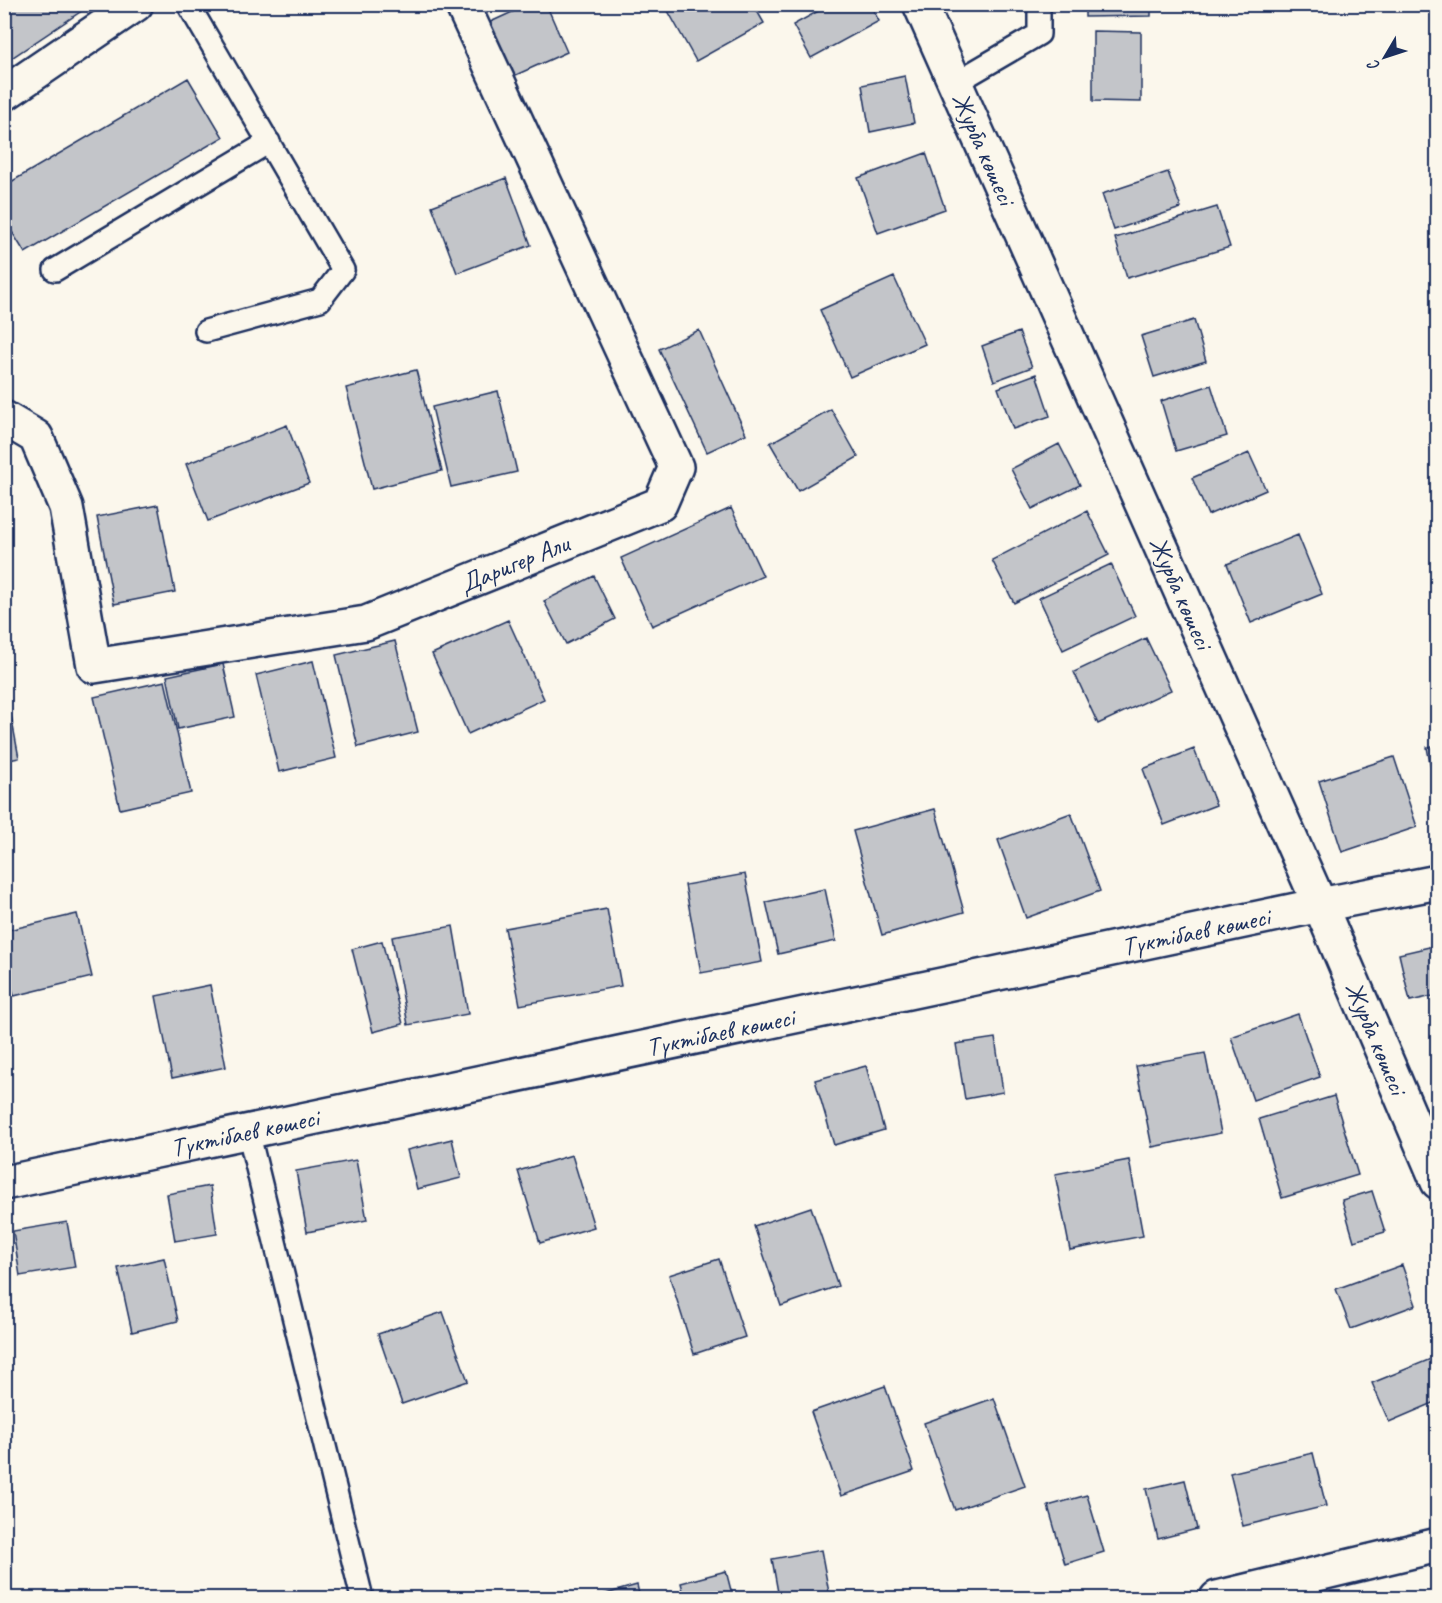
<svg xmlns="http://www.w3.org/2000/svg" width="1442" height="1603" viewBox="0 0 1442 1603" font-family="Caveat,sans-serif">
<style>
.building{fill:#c3c5c9;stroke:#1b2f5e;stroke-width:1.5}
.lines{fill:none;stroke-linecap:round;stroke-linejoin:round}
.lane-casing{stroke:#1b2f5e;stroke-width:26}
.street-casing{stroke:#1b2f5e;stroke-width:38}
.secondary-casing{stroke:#1b2f5e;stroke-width:38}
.lane{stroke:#fbf7ec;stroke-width:21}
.street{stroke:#fbf7ec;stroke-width:33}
.secondary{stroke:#fbf7ec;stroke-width:33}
.labels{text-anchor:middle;stroke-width:6;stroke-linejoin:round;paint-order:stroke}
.street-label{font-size:26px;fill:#1b2f5e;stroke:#fbf7ec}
</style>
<rect width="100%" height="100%" fill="#fbf7ec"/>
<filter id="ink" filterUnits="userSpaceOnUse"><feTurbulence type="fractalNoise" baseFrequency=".0167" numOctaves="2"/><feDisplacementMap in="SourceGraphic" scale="12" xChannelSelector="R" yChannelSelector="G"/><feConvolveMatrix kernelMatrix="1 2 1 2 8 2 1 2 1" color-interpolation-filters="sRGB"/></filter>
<g filter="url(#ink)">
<path class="building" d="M4,4H92L4,63Z
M530,4H546L567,52L507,79L484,25Z
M675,4H753L764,23L696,61L667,9Z
M831,4H870L879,21L811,58L793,25Z
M1085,4H1151V16L1085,17Z
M1093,31L1141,32V102L1093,101Z
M905,76L914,123L870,132L862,85Z
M188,78L223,137L25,253L4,219V186Z
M926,153L945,209L878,233L858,178Z
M1168,172L1181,208L1114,230L1102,194Z
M506,178L531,245L457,273L432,206Z
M1217,207L1230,247L1127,278L1115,238Z
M894,277L925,344L850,377L820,310Z
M1194,320L1206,361L1154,377L1141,336Z
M699,330L746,434L707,452L659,349Z
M1019,332L1032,367L994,381L982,346Z
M416,370L442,471L372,489L346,388Z
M1036,374L1050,416L1013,429L998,388Z
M1211,385L1227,436L1176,451L1161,401Z
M498,391L517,472L451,487L432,407Z
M831,409L858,457L798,491L770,443Z
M287,425L309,483L208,521L186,464Z
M1059,444L1080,485L1032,509L1011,469Z
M1249,453L1266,490L1208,515L1192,478Z
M158,505L175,592L114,604L97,517Z
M731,508L763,576L652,626L621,558Z
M1087,511L1109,555L1014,603L992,560Z
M1298,535L1322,594L1251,623L1227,564Z
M1111,564L1135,616L1063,650L1039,598Z
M594,576L615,619L566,644L544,601Z
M508,620L544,699L468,734L432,654Z
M1146,638L1171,690L1098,724L1074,672Z
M395,641L418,732L358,747L336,655Z
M313,661L336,758L279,772L256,675Z
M223,664L235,717L178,729L167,676Z
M165,681L191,793L120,809L94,697Z
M10,710L19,758L4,761V711Z
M1438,745V807L1427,747Z
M1194,749L1216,805L1164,825L1143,769Z
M1394,757L1417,827L1342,852L1319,781Z
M935,809L964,912L882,935L853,831Z
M1071,813L1100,891L1026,918L998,840Z
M745,874L762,962L701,973L685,885Z
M825,889L836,941L778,954L766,902Z
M607,909L621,986L520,1005L505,928Z
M77,914L92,977L14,996L4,957V931Z
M453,926L468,1014L408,1025L392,937Z
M382,941L403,1024L373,1032L352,949Z
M1438,945V995L1410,1001L1399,954Z
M210,985L226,1067L172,1078L156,996Z
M1298,1014L1320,1077L1253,1100L1231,1037Z
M995,1038L1003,1092L965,1099L956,1044Z
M1205,1053L1221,1133L1152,1147L1136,1066Z
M866,1066L884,1130L834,1145L815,1080Z
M1334,1096L1358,1175L1282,1198L1259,1119Z
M1334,1096L1358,1175L1282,1198L1259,1119Z
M452,1139L461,1178L417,1189L407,1150Z
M572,1155L594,1227L540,1243L518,1171Z
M356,1160L367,1220L307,1232L296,1171Z
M1129,1160L1143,1236L1070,1250L1055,1174Z
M210,1186L217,1234L175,1241L167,1194Z
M1372,1191L1385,1232L1354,1241L1342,1200Z
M811,1207L838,1286L781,1306L754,1226Z
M67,1222L75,1267L20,1276L13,1231Z
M164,1258L178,1321L132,1332L118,1268Z
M719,1259L745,1337L694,1354L669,1275Z
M1402,1265L1416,1305L1351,1329L1336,1289Z
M443,1312L468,1381L402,1404L378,1334Z
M1438,1356V1401L1389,1422L1372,1383Z
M885,1386L914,1471L841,1496L811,1412Z
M994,1398L1025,1486L955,1510L924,1423Z
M1313,1453L1326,1506L1243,1526L1230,1473Z
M1185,1480L1197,1529L1158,1539L1146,1489Z
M1087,1495L1104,1552L1065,1564L1048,1506Z
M821,1550L830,1598H779L772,1559Z
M726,1571L733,1598H685L681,1583Z
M637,1585L640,1598H600L599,1596Z"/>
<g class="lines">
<g class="lane-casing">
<path id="lane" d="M188,4L343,270L320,300L206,331
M955,83L1039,34V4
M55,270L269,142
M248,1131L362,1598"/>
</g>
<g class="street-casing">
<g id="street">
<path d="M4,94L136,4"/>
<path id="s1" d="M4,418L36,437L66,507L94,666L366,623L660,504L676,467L462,4"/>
<path id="s2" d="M4,1183L1320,905L1438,882"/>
<path d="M1217,1598L1438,1545"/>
</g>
</g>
<g class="secondary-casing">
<g id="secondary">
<path id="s3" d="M920,4L1320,905L1438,1182"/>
</g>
</g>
<use href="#lane" class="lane"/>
<use href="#street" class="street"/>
<use href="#secondary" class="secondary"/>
</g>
</g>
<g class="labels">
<g class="street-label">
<text dy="9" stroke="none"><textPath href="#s3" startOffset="158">Журба көшесі</textPath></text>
<text dy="9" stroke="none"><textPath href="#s1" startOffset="710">Даригер Али</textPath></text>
<text dy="9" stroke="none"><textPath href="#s3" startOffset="644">Журба көшесі</textPath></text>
<text dy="9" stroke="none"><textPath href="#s2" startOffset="1218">Түктібаев көшесі</textPath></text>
<text dy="9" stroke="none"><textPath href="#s2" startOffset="732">Түктібаев көшесі</textPath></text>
<text dy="9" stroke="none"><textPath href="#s3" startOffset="1130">Журба көшесі</textPath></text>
<text dy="9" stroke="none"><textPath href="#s2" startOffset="246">Түктібаев көшесі</textPath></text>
</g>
</g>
<rect width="1442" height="1603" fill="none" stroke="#fbf7ec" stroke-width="24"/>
<rect x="12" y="12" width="1418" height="1579" fill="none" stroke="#1b2f5e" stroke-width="2" filter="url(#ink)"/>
<g transform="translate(1385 57) rotate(231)" stroke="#fbf7ec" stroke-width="4.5" paint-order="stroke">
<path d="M0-4.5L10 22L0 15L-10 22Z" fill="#1b2f5e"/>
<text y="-9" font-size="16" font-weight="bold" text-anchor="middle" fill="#1b2f5e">С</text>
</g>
</svg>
